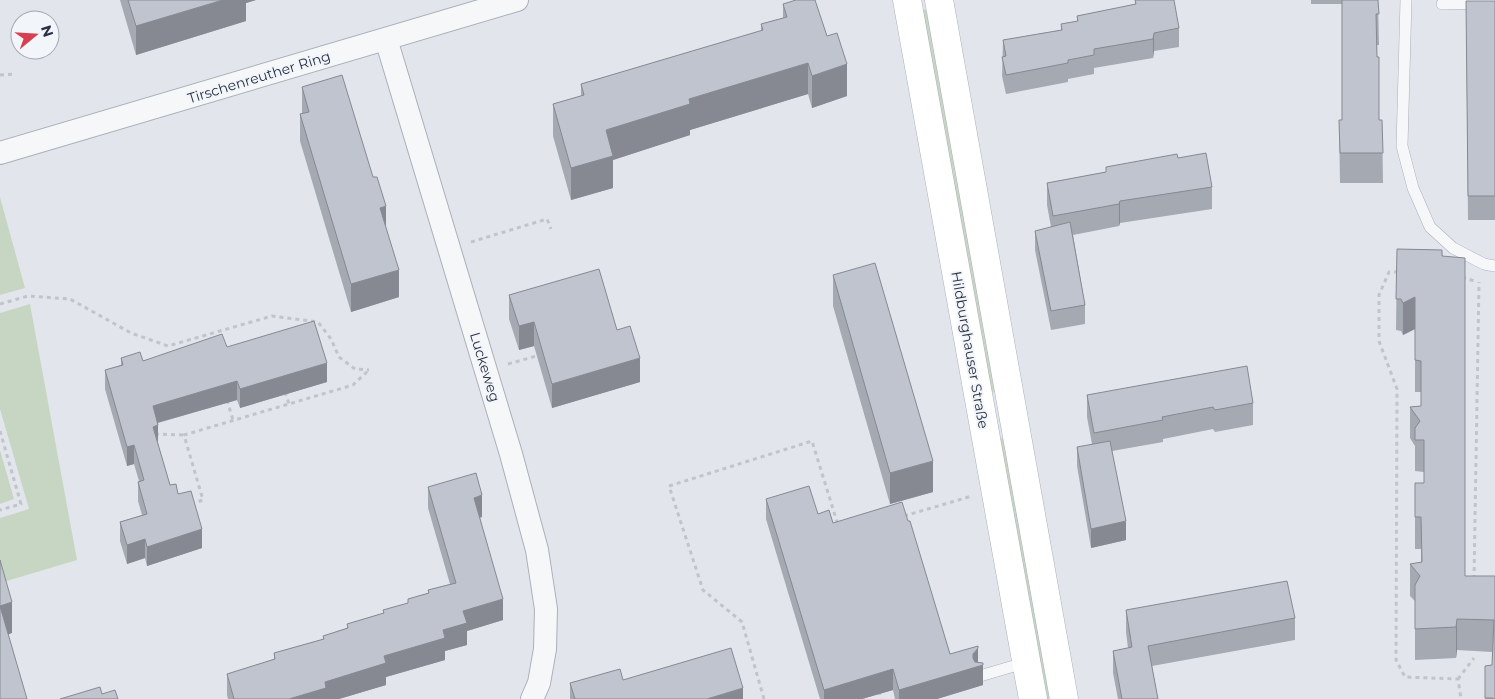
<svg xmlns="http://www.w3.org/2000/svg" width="1495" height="699" viewBox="0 0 1495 699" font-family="Montserrat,sans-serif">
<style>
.green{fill:#c7d6c3}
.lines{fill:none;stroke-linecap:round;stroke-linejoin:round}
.lane-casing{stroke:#aab0ba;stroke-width:12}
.street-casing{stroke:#aab0ba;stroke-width:24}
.secondary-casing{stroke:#aab0ba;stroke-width:29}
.path{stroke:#c1c4ca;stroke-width:3;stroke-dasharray:4 4;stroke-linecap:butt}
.lane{stroke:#f6f7f9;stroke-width:11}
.street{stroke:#f6f7f9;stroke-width:22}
.secondary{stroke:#fff;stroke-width:28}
.wall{fill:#a4a9b2}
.shaded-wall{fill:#868991}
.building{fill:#bfc4cf;stroke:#868991}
.labels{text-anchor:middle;stroke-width:4;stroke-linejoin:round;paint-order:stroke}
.street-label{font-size:14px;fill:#293245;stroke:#f2f5f9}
</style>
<rect width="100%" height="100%" fill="#e2e6ec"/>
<path class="green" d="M929,9L998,391L991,392L922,10Z
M0,197L25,288L0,295Z
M30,304L77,560L0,583V518L29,509L0,409V313Z
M1007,437L1054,699H1047L1000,439Z
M0,450L14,499L0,504Z"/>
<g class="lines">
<g class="lane-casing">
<path id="lane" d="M1406,0L1402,146L1413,188L1430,227L1453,248L1484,264L1495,266
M1442,4L1495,3
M980,676L1027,662"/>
</g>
<g class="street-casing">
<path id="street" d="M386,39L511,454L537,550L546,609L545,649L539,683L532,699
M0,153L517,0"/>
</g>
<g class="secondary-casing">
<path id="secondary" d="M907,0L1033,699
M939,0L1064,699"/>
</g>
<path class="path" d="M0,75L15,74
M471,242L547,219L551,229
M1398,272H1389L1379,295V341L1397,389L1396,660L1405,677L1458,679L1461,699
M1462,277L1477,282
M0,304L28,296L70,299L131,333L168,346L272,316L318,322L331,339L339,357L355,369L369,370
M508,364L540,355
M285,392L289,404
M227,400L233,420
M0,431L21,504L0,510
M155,434L184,435
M191,504L203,500L184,435L353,385L369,370
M904,516L972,496
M1474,579L1479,282
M1458,679L1474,658
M879,691L881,699
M764,699L742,622L703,590L669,486L812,441L838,525"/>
<use href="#lane" class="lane"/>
<use href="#street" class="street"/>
<use href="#secondary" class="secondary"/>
</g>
<path class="wall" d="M120,0H256L246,3V21L136,55Z
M1135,0L1179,28V47L1154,51L1153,58L1094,68V74L1068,79V82L1006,94L1002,76L1003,40L1061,30V24L1077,21V16L1135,5Z
M1311,0H1378L1379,45H1377V57L1379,120H1382L1383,183H1340L1339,120H1342V4H1311Z
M1466,1H1495V220H1468Z
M783,4L827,36L847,96L812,108L808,94L690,130V135L613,160V188L571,200L553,136V104L581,96V84L761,31V24L783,18Z
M302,87L386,228L399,297L351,312L300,141V114H302Z
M1178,158L1212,187V209L1120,223L1119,226L1073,235L1085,305V324L1051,330L1035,250V231L1051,227L1047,205V183L1106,172V167Z
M1397,249L1442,250L1465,576H1495V699H1485V666L1492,665V652L1457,650L1456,658L1415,660V601L1410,596V564L1421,562V549H1415V483H1424V472L1415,471V446L1410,438V407L1421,406V392H1415V329L1403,335L1401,331L1396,330Z
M833,275L933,492L890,504L833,306Z
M509,295L617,330L640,382L552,408L534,346L519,350L509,319Z
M227,347L327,382L240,408L237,400L158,423V444L170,485L178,494L202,548L147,566L145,558L127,564L120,541V522L142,515L138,501V482L139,481L134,464L127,466L105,389V370L121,365V358L143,361Z
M1087,395L1253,403V425L1215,432L1213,429L1163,439V442L1112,451L1126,540L1091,548L1077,466V447L1092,444L1087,417Z
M428,487L482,517H480L503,620L467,631V645L445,651V660L386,677V685L339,699H228L227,695V674L274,659V653L323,639V636L347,628V624L383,613V610L408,603V599L428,593V590L450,584L428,508Z
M766,499L818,514L833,523L908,521L950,654L978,662L983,685L937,699H895L893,690L862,699H820L766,519Z
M1126,610L1295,618V640L1152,666L1158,699H1118L1113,673V651L1128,648L1126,632Z
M623,680L743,699H570V683Z"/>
<path class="shaded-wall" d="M223,0H256L246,3V21L136,55V26Z
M1154,33V51L1153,58V39Z
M808,63V94L690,130V135L613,160V188L571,200V168L606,130L689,99Z
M847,64V96L812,108V76Z
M1120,201V223L1119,226V204Z
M386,206V233L380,208Z
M399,270V297L351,312V284Z
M1415,297V329L1403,335V303Z
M534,322V346L519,350V326Z
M640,358V382L552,408V384Z
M327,363V382L240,408V389Z
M237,381V400L153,424V406Z
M158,425V444L153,427Z
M134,445V464L127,466V447Z
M933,461V492L890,504V473Z
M482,495V517L474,520V498Z
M1126,521V540L1091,548V529Z
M202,529V548L147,566V547Z
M145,539V558L127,564V545Z
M503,599V620L467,631V645L445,651V660L386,677V685L339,699H289L325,682L443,630L463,611Z
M12,602V633L0,638V606Z
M1457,619V650L1456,658V627Z
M978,648V666L983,665V685L937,699H899V690L973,654Z
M893,669V690L862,699H824V690Z
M743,688V699H707Z"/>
<path class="building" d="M128,0H223L136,26Z
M796,0H815L827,36L837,33L847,64L812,76L808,63L689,99L690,104L606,130L613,156L571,168L553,104L584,95L581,84L763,30L761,24L787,17L783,4Z
M1135,0H1174L1179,28L1154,33L1153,39L1094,49V55L1068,60V63L1006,75L1002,57L1006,56L1003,40L1062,30L1061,24L1078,21L1077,16L1136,4Z
M1342,0H1378L1379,14H1376L1377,57H1379V120H1382L1383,153H1340L1339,120H1342Z
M1466,1H1495V196H1468Z
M342,75L373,177H377L386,206L380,208L399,270L351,284L300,114L309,112L302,87Z
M1206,153L1212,187L1120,201L1119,204L1053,216L1047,183L1106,172V167L1177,154L1178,158Z
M1070,222L1085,305L1051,311L1035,231Z
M1397,249L1442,250V256L1465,258V576H1495V699H1493V698H1485V666L1492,665L1494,620L1457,619L1456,627L1415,629V585L1420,576L1410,564L1422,562L1421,517H1415V483H1424V440H1415V428L1420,421L1410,407L1421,406V361L1415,360V297L1403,303L1401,299H1396Z
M875,263L933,461L890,473L833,275Z
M599,269L617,330L630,326L640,358L552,384L534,322L519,326L509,295Z
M314,321L327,363L240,389L237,381L153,406L158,425L153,427L170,485L176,484L178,494L191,491L202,529L147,547L145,539L127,545L120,522L147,514L138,482L144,480L134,445L127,447L105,370L123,365L121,358L140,352L143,361L222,334L227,347Z
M1247,366L1253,403L1215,410L1213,407L1162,417L1163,420L1094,433L1087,395Z
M1110,441L1126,521L1091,529L1077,447Z
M476,473L482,495L474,498L503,599L463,611L467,623L443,630L445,638L384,656L386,663L325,682L326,688L289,699H234L227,674L275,659L274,653L324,639L323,636L348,628L347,624L384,613L383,610L408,603V599L429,593L428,590L456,583L428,487Z
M809,486L818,514L829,510L833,523L902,502L908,521H910L950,654L978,646V648L973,654V658L975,662L983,663V665L899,690L893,669L824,690L766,499Z
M0,560L12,602L0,606Z
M1287,581L1295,618L1148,646L1158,699H1122L1113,651L1132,647L1126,610Z
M0,606L27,699H0Z
M731,648L743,688L707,699H575L570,683L620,669L623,680Z
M100,687L102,694L115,690L118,699H60Z"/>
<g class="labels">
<g class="street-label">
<text transform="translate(259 77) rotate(-17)" y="5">Tirschenreuther Ring</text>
<text transform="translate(970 350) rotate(80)" y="5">Hildburghauser Straße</text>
<text transform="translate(485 367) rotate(73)" y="5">Luckeweg</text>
</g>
</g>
<g transform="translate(35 35) rotate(72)"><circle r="24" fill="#f2f5f9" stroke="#a2a7b1"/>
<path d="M0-4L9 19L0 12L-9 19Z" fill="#d84051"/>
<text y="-8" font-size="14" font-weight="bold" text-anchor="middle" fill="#293245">N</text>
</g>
</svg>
